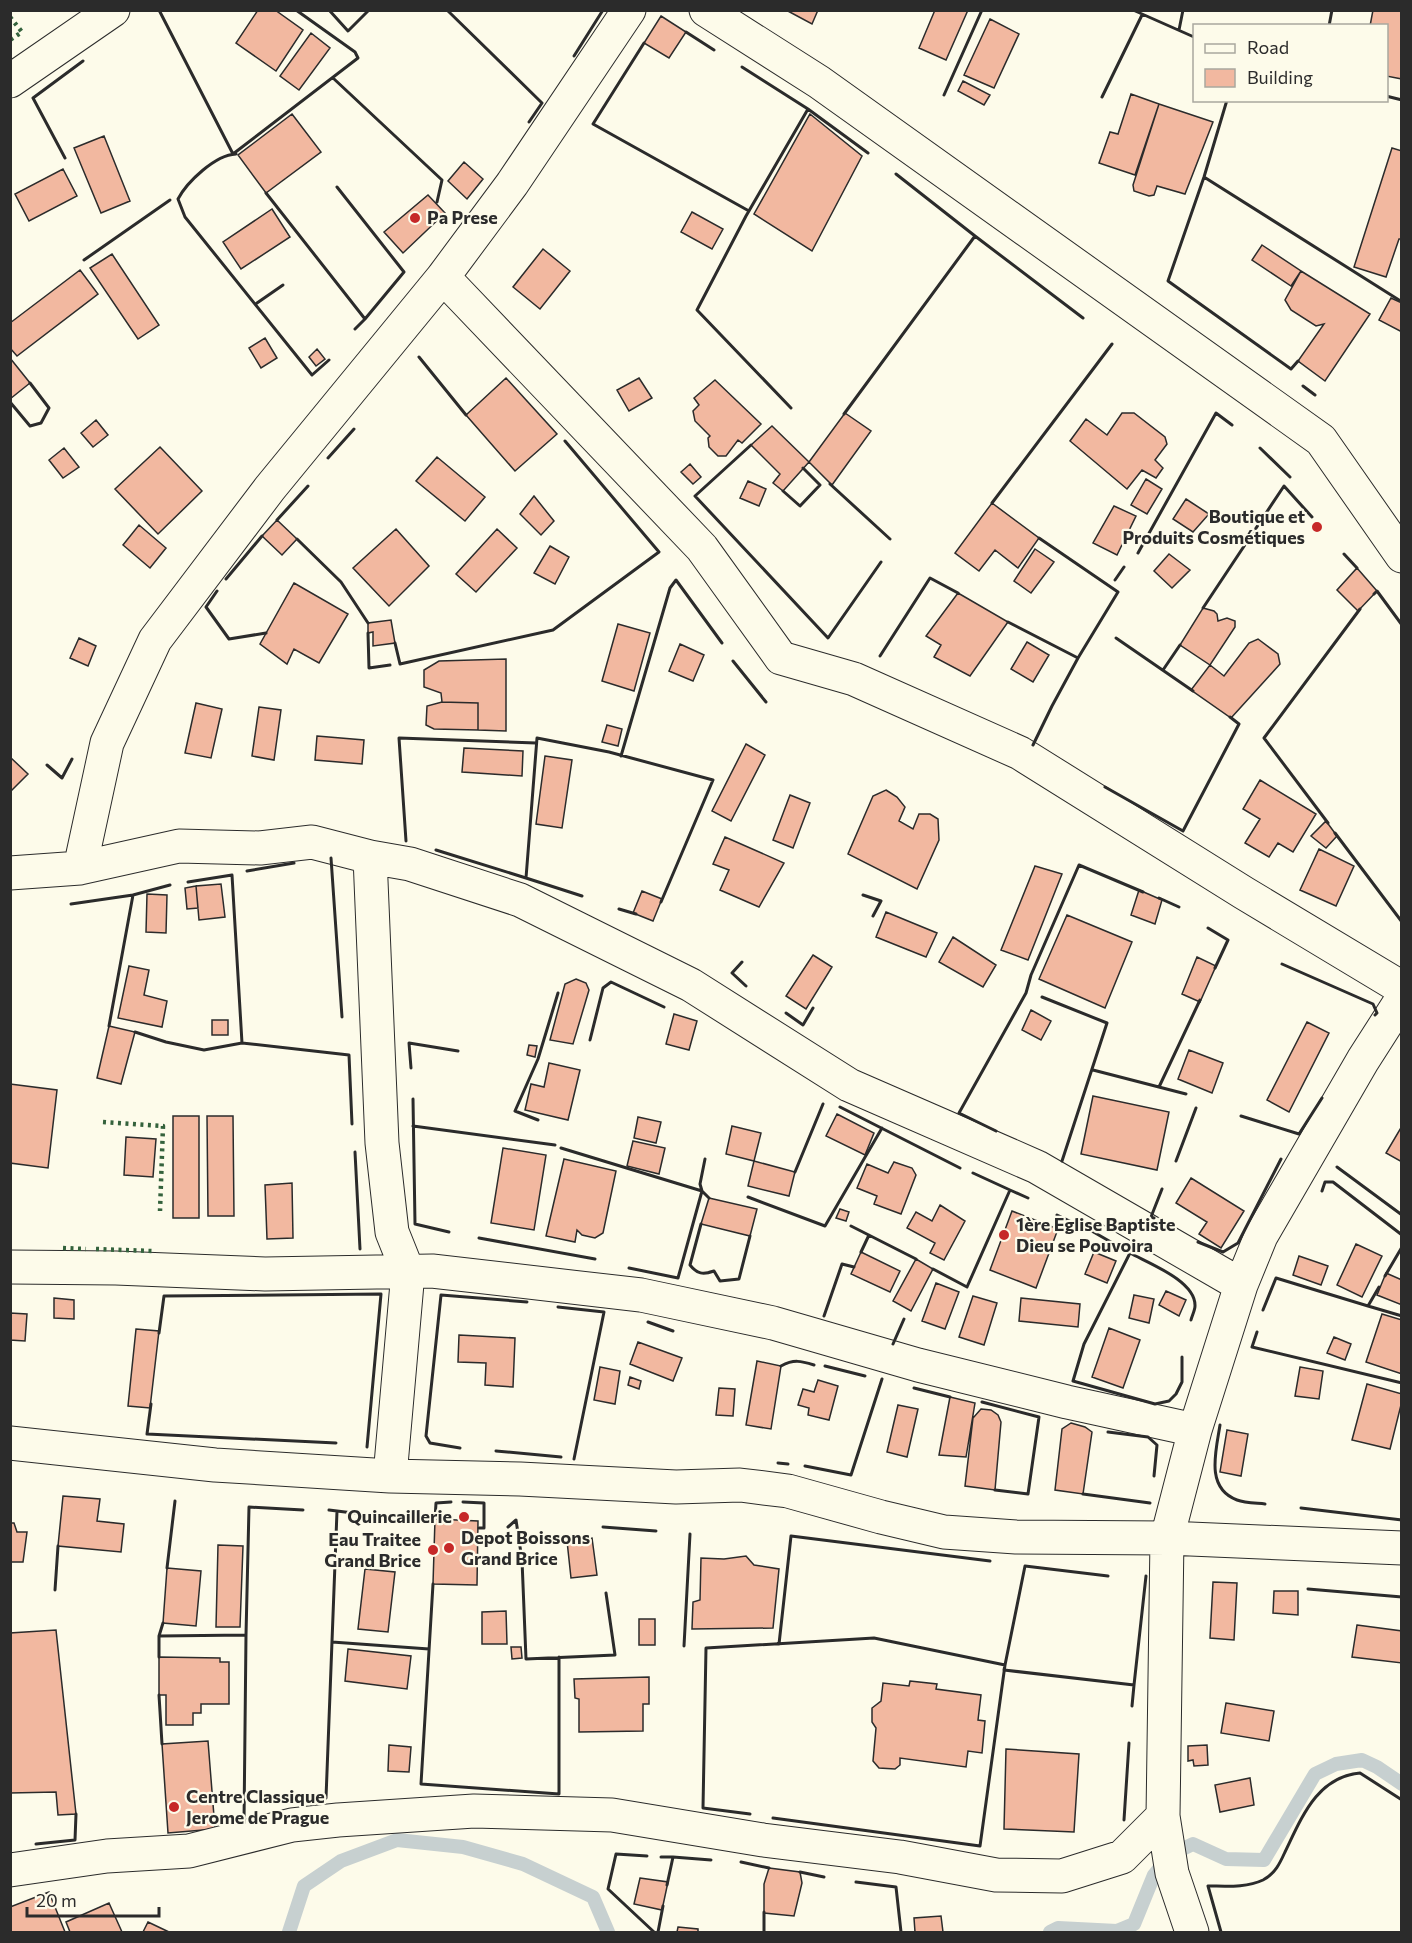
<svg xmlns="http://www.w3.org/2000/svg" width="1412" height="1943" viewBox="0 0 1412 1943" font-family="Commissioner,sans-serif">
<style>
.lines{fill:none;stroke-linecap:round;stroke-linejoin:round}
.stream{stroke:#c7d0d0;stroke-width:14}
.building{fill:#f2b8a0;stroke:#2b2b2b;stroke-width:1.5}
.minor-casing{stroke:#2b2b2b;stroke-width:35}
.minor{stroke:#fdfbea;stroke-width:33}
.hedge{stroke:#34623c;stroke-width:4.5;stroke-dasharray:3 4.5;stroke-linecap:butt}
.wall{stroke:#2b2b2b;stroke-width:3}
.poi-dot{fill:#c62828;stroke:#fdfbea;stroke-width:2}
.labels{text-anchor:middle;stroke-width:4.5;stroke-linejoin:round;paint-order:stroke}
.poi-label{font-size:18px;font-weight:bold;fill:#2b2b2b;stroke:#fdfbea;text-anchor:start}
</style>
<rect width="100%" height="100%" fill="#fdfbea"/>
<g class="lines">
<path class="stream" d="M289,1932L304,1886L341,1861L397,1840L463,1847L523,1864L593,1897L608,1932
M1050,1932L1058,1928L1117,1931L1134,1924L1154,1875L1170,1855L1193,1844L1226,1859L1264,1860L1315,1774L1336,1764L1362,1760L1377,1767L1402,1784"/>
</g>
<path class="building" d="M258,10H275L303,30L276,71L236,43Z
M786,10H818L812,24Z
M935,10H968L946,60L919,48Z
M1373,10H1402V79L1386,76V26H1370Z
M661,16L686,32L669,58L644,43Z
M990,19L1019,34L994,88L964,75Z
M311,33L330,48L299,90L280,76Z
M963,81L990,95L984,105L958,91Z
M1131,94L1159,104L1135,175L1099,163L1110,132L1118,134Z
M1159,104L1213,122L1185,194L1157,186L1154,195L1149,196L1134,191L1133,185Z
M292,114L321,152L266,193L238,155Z
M810,114L862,156L812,251L754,214Z
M104,136L130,201L101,213L74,148Z
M1392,148L1402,151V239H1399L1386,277L1354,267Z
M464,162L483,179L467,199L448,181Z
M63,169L77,196L29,221L15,194Z
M428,195L445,213L403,253L384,232Z
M272,209L290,237L241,269L223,242Z
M692,212L723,229L712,249L681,232Z
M1262,245L1301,271L1291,286L1252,260Z
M543,249L570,271L540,309L513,287Z
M112,254L159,325L138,339L90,268Z
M80,270L98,294L17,356L10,348V323Z
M1301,271L1370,314L1325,381L1298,361L1324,324L1316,326L1291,310L1285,300Z
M1391,298L1402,303V332L1379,320Z
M265,338L277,358L261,368L249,348Z
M317,349L325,359L316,366L309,357Z
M10,358L30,383L10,399Z
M506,378L557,434L515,471L466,415Z
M639,378L652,398L629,411L617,390Z
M715,380L761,424L742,443L738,440L726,456H718L709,447L708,438L710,436L695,421L693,411L699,405L694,398Z
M845,413L871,431L832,485L809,462Z
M1122,413H1134L1165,437L1167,444L1155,460L1163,468L1156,478L1142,470L1127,489L1070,441L1086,419L1107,435Z
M96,420L108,435L93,447L81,433Z
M772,426L809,462L783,491L773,483L780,474L751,445Z
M160,447L202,491L158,534L115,489Z
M64,448L79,467L63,478L49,460Z
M437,457L485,497L465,521L416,481Z
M690,464L701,477L693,484L681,472Z
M1146,479L1162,489L1147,514L1131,505Z
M748,481L766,489L759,506L740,498Z
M534,496L554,521L541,535L520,514Z
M1186,499L1209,514L1193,532L1173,519Z
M992,503L1039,538L1018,568L995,550L979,571L955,553Z
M1114,506L1136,516L1117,555L1093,543Z
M277,520L297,539L282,555L262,536Z
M139,525L166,548L150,568L123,545Z
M396,529L429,566L389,606L353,568Z
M497,529L517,548L476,592L456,574Z
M550,546L569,557L555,584L534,573Z
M1035,549L1054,562L1031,593L1014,581Z
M1169,554L1190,570L1172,588L1154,571Z
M1357,568L1377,591L1358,611L1337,590Z
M294,583L348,614L319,663L294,649L287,664L260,644Z
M958,593L1008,622L970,676L934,657L941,645L926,636Z
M1203,608L1214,611L1217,614L1218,621L1227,618L1235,621V627L1210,665L1180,645Z
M391,620L395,643L373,646V632L368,633V623Z
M618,624L650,633L634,691L602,681Z
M79,638L96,646L88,666L70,658Z
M1258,639L1278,654L1280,664L1231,718L1191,690L1210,665L1224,676L1249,643Z
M1027,642L1049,655L1033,682L1011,669Z
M680,644L704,655L693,681L669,671Z
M506,659V731L478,730V703L442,702L441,693L424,687V670L439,661Z
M442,702L478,703V730L434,729L426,725L427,706Z
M196,703L222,709L211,758L185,753Z
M259,707L281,710L274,760L252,756Z
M607,725L622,729L618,746L602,742Z
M317,736L364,740L362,764L315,760Z
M746,744L765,755L731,821L712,811Z
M464,748L523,751L522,776L462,772Z
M545,756L572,760L562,828L536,824Z
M10,757L28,774L10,792Z
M1260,780L1316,814L1293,852L1278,843L1269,857L1245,843L1260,819L1243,809Z
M886,790L897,797L905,807L899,821L913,829L919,814H930L938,819L939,840L917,889L848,854L873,796Z
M790,795L810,803L793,848L773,840Z
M1326,821L1337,836L1326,848L1311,836Z
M725,837L784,863L759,907L720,890L729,870L713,864Z
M1319,849L1354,866L1336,906L1300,890Z
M1035,866L1062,874L1028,960L1001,950Z
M221,884L225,917L199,920L196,886Z
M196,886L198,908L187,909L185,888Z
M1139,890L1162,900L1155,924L1131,915Z
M642,891L662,899L653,921L633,913Z
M147,894L167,895L166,933L146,932Z
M886,912L937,933L926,957L876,937Z
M1067,915L1132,942L1105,1008L1039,979Z
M953,937L996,965L983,987L939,962Z
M813,955L832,967L806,1009L786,996Z
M1197,957L1216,966L1200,1002L1182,994Z
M129,966L149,970L144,995L167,1001L162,1027L118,1018Z
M576,979L586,983L589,990L573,1044L550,1040L565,984Z
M1031,1010L1051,1021L1041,1040L1022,1030Z
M674,1014L697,1021L689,1050L666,1044Z
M212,1020H228V1035H212Z
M1307,1022L1329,1033L1289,1112L1267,1100Z
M109,1026L135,1032L121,1084L97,1078Z
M529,1045L537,1046L535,1057L527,1055Z
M1189,1050L1223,1063L1212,1093L1178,1079Z
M549,1063L580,1070L568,1120L525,1110L531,1084L544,1087Z
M10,1084L57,1090L48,1168L10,1163Z
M1093,1096L1169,1112L1157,1170L1081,1154Z
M837,1114L874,1133L865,1155L826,1136Z
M173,1116H199V1218H173Z
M207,1116H233L234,1216H208Z
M638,1117L661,1122L656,1143L634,1138Z
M732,1126L761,1133L754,1161L726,1154Z
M1402,1126V1162L1386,1153Z
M126,1137L156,1139L153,1177L124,1175Z
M633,1141L665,1148L659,1174L627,1166Z
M503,1148L546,1155L534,1230L491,1223Z
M564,1159L616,1171L603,1233L595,1238L582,1235L577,1230L575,1242L546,1236Z
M754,1161L795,1172L789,1196L748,1186Z
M894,1162L912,1168L916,1175L901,1214L874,1204L877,1196L857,1188L867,1164L888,1173Z
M1191,1178L1244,1211L1221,1248L1199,1234L1207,1222L1176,1203Z
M292,1183L293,1238L267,1239L265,1185Z
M709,1198L757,1209L750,1236L701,1224Z
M940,1205L965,1221L944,1260L930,1253L935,1243L907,1228L916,1212L932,1221Z
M840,1209L849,1212L846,1221L836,1218Z
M1012,1211L1058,1229L1036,1288L990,1270Z
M1356,1244L1382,1256L1362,1297L1337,1285Z
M861,1252L900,1271L890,1292L851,1274Z
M1094,1252L1116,1261L1107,1283L1085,1274Z
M1299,1256L1328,1266L1321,1285L1293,1275Z
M916,1259L933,1269L911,1311L893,1301Z
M1386,1273L1402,1280V1305L1377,1295Z
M936,1283L959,1292L945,1329L922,1321Z
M1166,1291L1186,1300L1179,1316L1159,1305Z
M1134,1295L1154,1299L1149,1323L1129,1318Z
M973,1296L997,1303L984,1345L959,1337Z
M54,1298L74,1300V1319L54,1318Z
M1021,1298L1080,1304L1078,1327L1019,1321Z
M10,1313L27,1314L25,1341L10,1340Z
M1382,1314L1402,1320V1374L1366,1362Z
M1109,1328L1140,1340L1123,1388L1092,1377Z
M136,1329L159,1331L150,1408L128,1406Z
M459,1335L515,1338L513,1387L485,1385L486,1363L458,1362Z
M1334,1337L1351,1344L1345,1360L1327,1353Z
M638,1342L682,1358L673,1381L630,1364Z
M757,1361L781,1366L771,1429L746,1425Z
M600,1367L620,1371L615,1404L594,1400Z
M1300,1367L1323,1371L1319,1399L1295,1396Z
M630,1377L641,1381L639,1389L628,1385Z
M818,1380L838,1386L829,1420L808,1415L809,1408L798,1405L803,1389L814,1392Z
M1367,1384L1402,1394V1401L1390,1449L1352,1440Z
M719,1388L735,1389L733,1416L716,1415Z
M950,1397L975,1403L966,1457L939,1455Z
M898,1405L918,1409L907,1457L887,1452Z
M981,1409L991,1410L998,1415L1001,1422L995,1490L965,1486L973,1418Z
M1071,1423L1085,1427L1092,1432L1083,1494L1055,1490L1062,1429Z
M1227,1430L1248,1434L1241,1476L1220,1472Z
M63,1496L100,1499L97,1521L124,1524L121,1552L58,1546Z
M435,1519L478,1521L477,1585L433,1584Z
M10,1523H14L17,1532H27L23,1562H10Z
M592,1538L597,1575L571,1578L567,1541Z
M218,1545L243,1546L240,1627H216Z
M746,1556L754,1565L779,1569L773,1628L692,1629L693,1602L700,1600L701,1558L724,1559Z
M167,1568L201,1571L196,1626L163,1623Z
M365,1569L395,1572L388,1632L358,1629Z
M1213,1582L1237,1583L1234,1640L1210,1638Z
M1274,1591H1298V1615L1273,1613Z
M506,1611L507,1644H482V1612Z
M639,1619H655V1645H639Z
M1357,1625L1402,1631V1663L1352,1657Z
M56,1630L76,1814L58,1815L56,1792L10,1793V1633Z
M511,1647H521L522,1658L512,1659Z
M348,1649L411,1656L407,1689L345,1681Z
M159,1657L220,1658V1662H229V1704H201V1713H193V1725H166V1695H159Z
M649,1677V1704H643V1731L579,1732V1699L575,1698L574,1679Z
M910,1681L937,1684L936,1689L981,1695L978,1720L985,1721L982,1753L968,1751L966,1767L900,1758V1765L895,1769L879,1768L873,1761L876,1728L872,1722V1708L881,1701L883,1683L909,1686Z
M1226,1703L1274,1711L1269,1741L1221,1733Z
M208,1741L215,1829L168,1833L162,1744Z
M389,1745L411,1747L409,1772L388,1771Z
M1207,1745L1208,1765L1194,1766L1193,1760L1188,1761V1746Z
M1006,1749L1079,1754L1074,1832L1004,1829Z
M1250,1778L1254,1805L1220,1812L1215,1785Z
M769,1868L800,1872L802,1883L794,1916L764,1913V1884Z
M640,1878L668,1882L662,1910L634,1904Z
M49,1892L65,1932H10V1907Z
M109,1903L122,1932H70L66,1922Z
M941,1916L943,1932H915L914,1918Z
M148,1922L169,1932H143Z
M678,1927L698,1929V1932H677Z"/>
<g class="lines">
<g class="minor-casing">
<path id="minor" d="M706,10L819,82L1321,440L1402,556
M10,81L113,10
M443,277L702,548L781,658L854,679L1020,753L1244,893L1402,988
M80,868L107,743L155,640L270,488L443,277L512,184L629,10
M10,873L80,868L179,846L260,848L312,842L370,857
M10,1267L116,1268L265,1274L432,1271L641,1295L773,1323L918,1365L1067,1402L1195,1430
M10,1443L215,1465L390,1476L520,1479L676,1487L740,1485L788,1491L881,1517L944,1532L1016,1537L1167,1538L1402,1548
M390,1476L408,1272L392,1232L382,1143L370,857L410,864L520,900L691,985L849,1085L1037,1167L1241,1285
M10,1870L107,1856L189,1851L292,1825L338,1820L474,1811L612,1815L763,1840L900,1857L996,1875L1062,1876L1122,1857L1163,1816
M1192,1932L1172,1873L1163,1816L1167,1538L1195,1430L1241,1285L1261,1236L1363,1060L1402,999"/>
</g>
<use href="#minor" class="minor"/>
<path class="hedge" d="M10,17L22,32L10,40
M103,1122L163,1126L160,1211
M63,1248L86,1249
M96,1249L152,1251"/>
<path class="wall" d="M159,10L233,154L358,58L355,52L296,10
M329,10L348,31L369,10
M447,10L542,103L529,122
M1133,10L1194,37
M1329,26L1332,10
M1179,30L1183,10
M686,32L714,50
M644,43L593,124L749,211
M574,56L603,10
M742,67L808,109
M333,78L442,180L437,202
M944,95L982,10
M1386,96L1402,100
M1102,97L1142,15
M1227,100L1204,177L1168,281L1291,369L1298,361
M236,154C215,155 187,182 178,199L185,217L312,375L329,360
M65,158L33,98L83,61
M896,174L975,236
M1204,177L1399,300
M337,187L404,272L365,319
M266,193L365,319L355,329
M84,260L170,200
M257,303L283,285
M419,357L466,415
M1303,386L1315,395
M10,402L30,426L41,423L49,408L30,383
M791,408L697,310L746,216L808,109L868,153
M844,414L975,236L1083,318
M751,445L695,496L828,638L881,562
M1260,448L1290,477
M328,458L354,429
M830,484L890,539
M783,491L800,506L820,485L803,468
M992,503L1112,344
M277,520L308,486
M1039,538L1118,592L1078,658
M297,539L341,582L368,623
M1138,553L1216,413L1232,425
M1344,554L1357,568
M226,579L262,536
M1115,580L1124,567
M217,591L206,607L229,639L266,633
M1374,594L1377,591L1402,625
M1203,608L1284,486L1312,517
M1008,622L1078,658L1052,706L1033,745
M368,633L369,668L390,665
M1116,638L1193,691
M395,643L400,664L553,630L659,552L565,441
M880,656L930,578L958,593
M733,661L766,702
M1163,670L1180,645
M621,756L670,588L676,580L722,643
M47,765L62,778L72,759
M1105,787L1183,831L1239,724L1230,717
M1328,823L1264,738L1360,609
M1335,833L1402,922
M406,841L399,738L536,743
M436,850L526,878
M331,858L342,1017
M247,871L294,863
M863,895L881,901L873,916
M582,896L526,878L537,738L609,752L713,780L661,902
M1159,898L1179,907
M71,904L133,895
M619,909L636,914
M1208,928L1228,940L1215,968
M742,962L732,973L746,986
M1282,964L1373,1004L1377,1013L1375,1015
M1042,997L1107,1023L1062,1161
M786,1013L803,1025L813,1008
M109,1026L133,895L170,885
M135,1032L166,1042L204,1050L242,1043L232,875L188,882
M590,1040L603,988L611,982L664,1007
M242,1043L349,1055L352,1124
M411,1068L409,1043L458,1051
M1093,1070L1186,1094
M1159,1087L1200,1000
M413,1099L415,1224L449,1232
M840,1107L960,1168
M1241,1116L1299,1134L1322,1098
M538,1120L515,1111L538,1059L558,993
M413,1126L555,1145
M996,1131L959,1113L1026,993L1031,975L1079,865L1143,892
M561,1148L702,1191L709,1198
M355,1152L360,1249
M1176,1161L1196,1108
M1337,1167L1402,1215
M795,1172L823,1104
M1010,1190L1028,1198
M1322,1191L1325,1182H1333L1402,1235
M748,1197L825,1226L882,1128
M1057,1215L1078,1225
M1154,1218L1151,1217L1162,1189
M701,1224L690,1265C697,1274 703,1275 714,1271L720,1281L739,1279L750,1236
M851,1226L916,1259
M1090,1230L1130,1253
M479,1238L595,1259
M1198,1242L1223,1252L1238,1243L1281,1159
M861,1252L869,1235
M629,1268L678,1278L702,1191L700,1184L705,1159
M933,1269L967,1287L1010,1190L973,1173
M1385,1276L1402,1247
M1368,1306L1402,1316
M558,1307L604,1312L574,1459
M1263,1310L1276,1278L1368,1306L1379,1287
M824,1316L842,1264L854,1267
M648,1322L673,1331
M1257,1332L1252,1347L1402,1383
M159,1333L164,1296L381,1294L367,1447
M893,1344L904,1319
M1182,1357V1382L1176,1394L1169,1401L1155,1404L1073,1381L1084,1344L1130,1253C1148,1263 1196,1281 1195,1306C1195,1310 1192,1316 1191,1320
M781,1366C794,1359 801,1361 814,1365
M825,1366L865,1376
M914,1388L950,1397
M982,1402L1039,1417L1028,1494L995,1490
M151,1404L147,1434L336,1443
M1220,1425C1216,1451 1205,1488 1237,1500C1245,1503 1256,1503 1265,1504
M1108,1432L1148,1437L1157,1445L1154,1476
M460,1448L430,1443L426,1436L441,1295L527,1302
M496,1451L561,1457
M778,1463L788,1464
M805,1466L851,1475L882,1379
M1083,1494L1150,1503
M463,1502L484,1503V1528H479
M1301,1508L1402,1520
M337,1511L385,1517
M435,1519L436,1503L451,1502
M508,1527L516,1520L522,1560L526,1659L615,1655L606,1593
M603,1527L656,1531
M167,1568L175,1501
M1108,1576L1025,1566L1004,1670L1134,1685L1146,1576
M433,1584L421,1784L559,1794V1657
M1308,1589L1402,1597
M55,1590L58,1546
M246,1635L249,1507L303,1510
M159,1636L163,1623
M332,1642L429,1649
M779,1644L791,1536L990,1561
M684,1646L690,1534
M159,1657V1636L246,1635L244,1823
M159,1695L162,1744
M1132,1706L1134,1685
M324,1799L326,1798L337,1511L329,1510
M750,1814L703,1808L706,1648L874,1638L1005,1665L980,1846L773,1818
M1124,1820L1129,1743
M36,1844L75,1840L76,1814
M647,1856L616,1854L608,1889L654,1932
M661,1857H673
M741,1862L769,1868
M800,1872L824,1877
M856,1882L896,1887L901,1932
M667,1885L673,1857L711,1860
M658,1932L663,1906
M764,1932V1912
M1221,1932L1208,1886C1225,1886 1246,1888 1263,1880C1275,1874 1280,1863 1285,1852C1302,1817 1317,1777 1360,1773L1402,1800"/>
</g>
<g class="poi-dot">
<circle cx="415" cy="218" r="6"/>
<circle cx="1317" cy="527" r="6"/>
<circle cx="1004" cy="1235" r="6"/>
<circle cx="464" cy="1517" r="6"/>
<circle cx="449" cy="1548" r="6"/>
<circle cx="433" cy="1550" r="6"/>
<circle cx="174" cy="1807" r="6"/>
</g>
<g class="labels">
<g class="poi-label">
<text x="427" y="224">Pa Prese</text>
<text x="1305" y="523" text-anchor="end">Boutique et<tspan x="1305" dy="21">Produits Cosmétiques</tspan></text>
<text x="1016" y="1231">1ère Eglise Baptiste<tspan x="1016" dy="21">Dieu se Pouvoira</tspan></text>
<text x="452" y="1523" text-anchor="end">Quincaillerie</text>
<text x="461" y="1544">Depot Boissons<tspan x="461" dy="21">Grand Brice</tspan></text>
<text x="421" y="1546" text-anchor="end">Eau Traitee<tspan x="421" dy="21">Grand Brice</tspan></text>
<text x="186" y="1803">Centre Classique<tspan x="186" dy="21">Jerome de Prague</tspan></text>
</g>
</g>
<rect width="1412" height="1943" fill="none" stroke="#2b2b2b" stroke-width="24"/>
<rect x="1193" y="24" width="195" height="78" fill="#fdfbea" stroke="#a9a89e" stroke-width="1.5"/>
<rect x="1205" y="44" width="30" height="9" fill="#fdfbea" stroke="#a9a89e" stroke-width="1.5"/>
<text x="1247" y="54" font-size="18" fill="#2b2b2b">Road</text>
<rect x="1205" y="69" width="30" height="18" fill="#f2b8a0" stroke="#a9a89e" stroke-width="1.5"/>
<text x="1247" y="84" font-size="18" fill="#2b2b2b">Building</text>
<path d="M27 1907v9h132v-9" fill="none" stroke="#2b2b2b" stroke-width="3"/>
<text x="36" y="1907" font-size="18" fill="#2b2b2b" stroke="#fdfbea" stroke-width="4.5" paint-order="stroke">20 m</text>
</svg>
